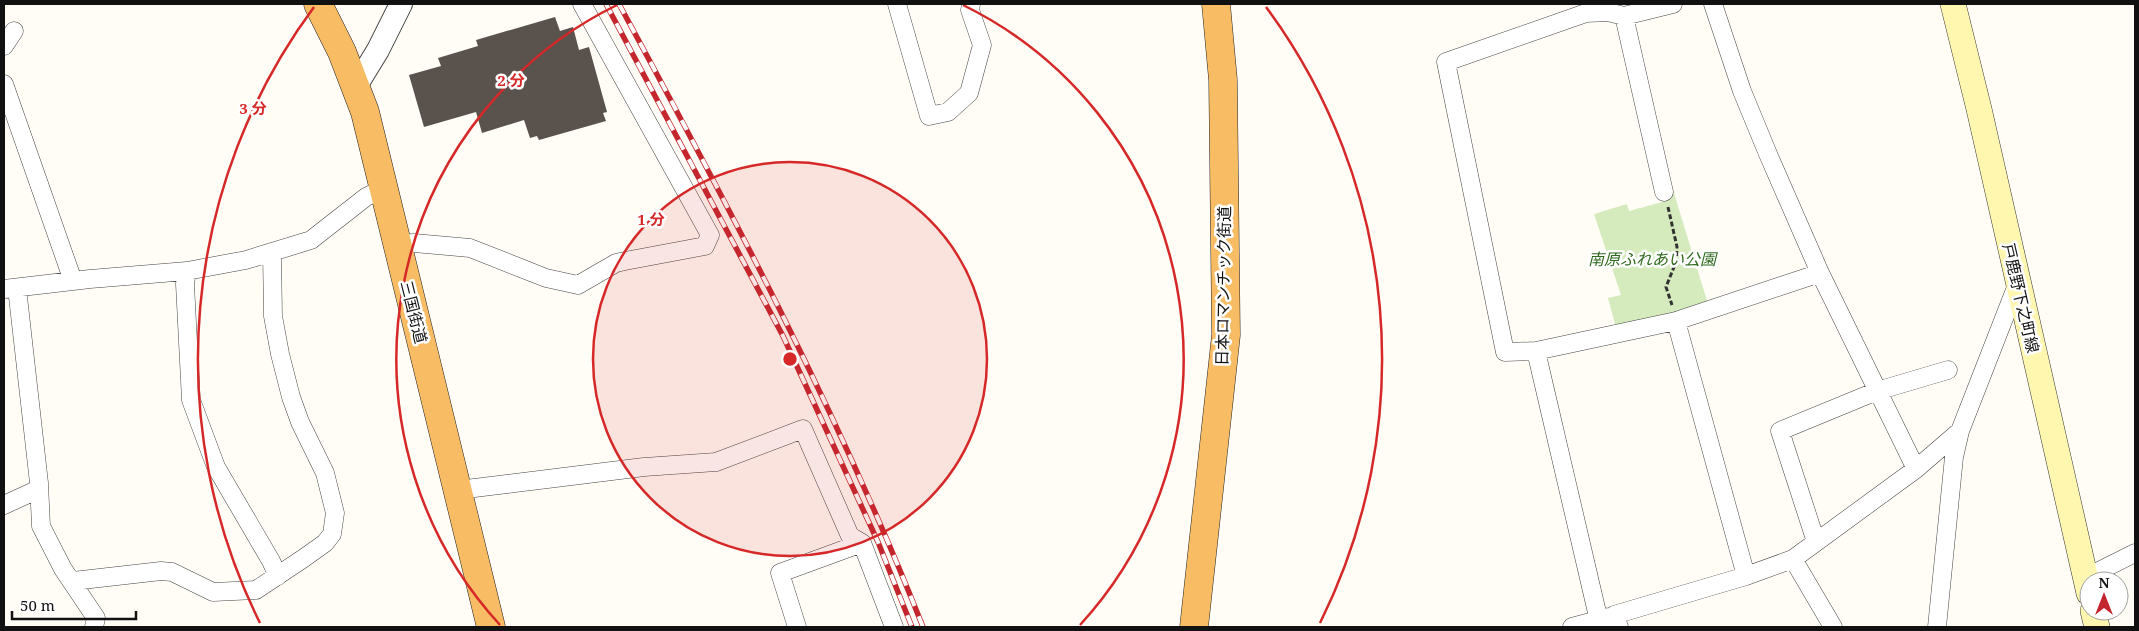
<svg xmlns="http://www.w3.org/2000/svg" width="2139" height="631" viewBox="0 0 2139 631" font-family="'Noto Serif','Noto Sans JP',serif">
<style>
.green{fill:#d5ebbd}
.building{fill:#5a524d}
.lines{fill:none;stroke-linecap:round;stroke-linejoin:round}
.minor-casing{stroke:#444;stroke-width:19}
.tertiary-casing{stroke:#444;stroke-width:24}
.secondary-casing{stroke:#333;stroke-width:26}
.trunk-casing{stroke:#222;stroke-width:29}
.path{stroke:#333;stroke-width:3;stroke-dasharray:5 2.5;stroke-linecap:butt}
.minor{stroke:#fff;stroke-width:18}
.tertiary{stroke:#fff;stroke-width:22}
.secondary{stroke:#fff6b0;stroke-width:25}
.trunk{stroke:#f7bc64;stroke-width:28}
.rail-casing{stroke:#c4262e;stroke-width:5.5}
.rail{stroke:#fff;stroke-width:4;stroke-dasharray:11;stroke-linecap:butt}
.ring{fill:none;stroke:#d62828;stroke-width:2.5}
.labels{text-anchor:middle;stroke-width:5;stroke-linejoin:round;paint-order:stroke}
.park-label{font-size:16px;font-style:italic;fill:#2f6b1f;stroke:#fff}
.street-label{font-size:16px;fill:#111;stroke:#fff}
.centre{fill:#d62828;stroke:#fff;stroke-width:2.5}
.ring-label{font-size:15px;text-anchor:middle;font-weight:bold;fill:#d62828;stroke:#fff;stroke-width:5;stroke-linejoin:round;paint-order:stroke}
</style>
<rect width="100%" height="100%" fill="#fffdf5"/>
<path class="green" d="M1673,190L1708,304L1617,331L1608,298L1621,295L1594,214L1627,204L1629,211L1662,202L1661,193Z"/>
<path class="building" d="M555,17L560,31L573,27L579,50L589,47L607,112L603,113L606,121L539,140L537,136L530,138L524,120L482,133L476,112L424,127L409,75L441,66L438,58L478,46L476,40Z"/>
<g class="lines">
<g class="minor-casing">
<path id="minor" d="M897,4L929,116L948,112L969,93L982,45L970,10L971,4
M1673,4L1624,16L1608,12L1586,13L1446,62L1505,352L1536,351L1676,321L1820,273
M1713,4L1742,91L1768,154L1820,273L1916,469
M1624,16L1664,192
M4,46L14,31
M4,84L73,281
M398,244L414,243L470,248L546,278L578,285L616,263L625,261L705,246L710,235L582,4
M187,271L185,284L191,400L216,467L271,561L278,576
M17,288L39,483L41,526L63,569L96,618L94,627
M4,289L90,279L187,271L246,260L311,240L366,197L384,188
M1676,321L1746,576
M1536,351L1599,621
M458,490L644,467L716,462L803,429L850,536L862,543L894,627
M4,505L39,489
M1816,542L1780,431L1877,391L1948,370
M1793,559L1833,627
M2085,578L2135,553
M73,581L161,571L172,572L213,592L256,590L304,558L325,543L332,534L335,513L325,473L300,422L291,397L280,354L273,316L272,253
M797,627L780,573L862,543
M1572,627L1609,617
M1619,627L1614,615L1746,576L1793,559L1916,469L1960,431
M1937,627L1954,457L1960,431L2017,285"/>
</g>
<g class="tertiary-casing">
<path id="tertiary" d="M356,86L378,50L401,4"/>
</g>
<g class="secondary-casing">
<path id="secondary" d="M1953,4L1979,109L2089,593
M2093,611L2097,627"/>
</g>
<g class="trunk-casing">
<path id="trunk" d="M318,4L342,52L365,112L491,627
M1194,627L1226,335L1223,80L1216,4"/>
</g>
<path class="path" d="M1668,207L1677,247L1676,262L1666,287L1672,305"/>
<use href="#minor" class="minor"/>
<use href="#tertiary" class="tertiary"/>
<use href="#secondary" class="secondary"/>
<use href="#trunk" class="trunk"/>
<g class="rail-casing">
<path id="rail" d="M606,4L783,336L878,542L912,627
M619,4C729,207 838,412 923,627"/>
</g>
<use href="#rail" class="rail"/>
</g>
<circle cx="790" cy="359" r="197" fill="#d62828" fill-opacity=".12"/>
<g class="ring">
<circle cx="790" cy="359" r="197"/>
<path d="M500 625A394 394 0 0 1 617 5M963 5A394 394 0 0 1 1080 625"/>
<path d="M260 623A592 592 0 0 1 314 7M1266 7A592 592 0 0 1 1320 623"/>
</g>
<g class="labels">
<g class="park-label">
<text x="1652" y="265">南原ふれあい公園</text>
</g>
<g class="street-label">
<text transform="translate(1223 286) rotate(-89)" y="6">日本ロマンチック街道</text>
<text transform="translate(2021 298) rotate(77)" y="6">戸鹿野下之町線</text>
<text transform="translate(414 312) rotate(76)" y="6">三国街道</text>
</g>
</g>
<circle cx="790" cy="359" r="8" class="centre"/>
<g class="ring-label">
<text x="511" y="86">2 分</text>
<text x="253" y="114">3 分</text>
<text x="651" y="225">1 分</text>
</g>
<rect width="2139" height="631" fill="none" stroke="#111111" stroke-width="10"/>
<g transform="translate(2104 596)"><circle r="24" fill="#ffffff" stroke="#a0a0a0"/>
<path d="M0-4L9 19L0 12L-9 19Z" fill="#c4262e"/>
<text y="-8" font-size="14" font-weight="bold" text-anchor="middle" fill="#111111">N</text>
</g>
<path d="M12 611v8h124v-8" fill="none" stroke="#111111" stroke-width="2.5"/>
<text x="20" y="611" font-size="15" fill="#111111" stroke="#ffffff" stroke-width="4" paint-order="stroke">50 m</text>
</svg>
